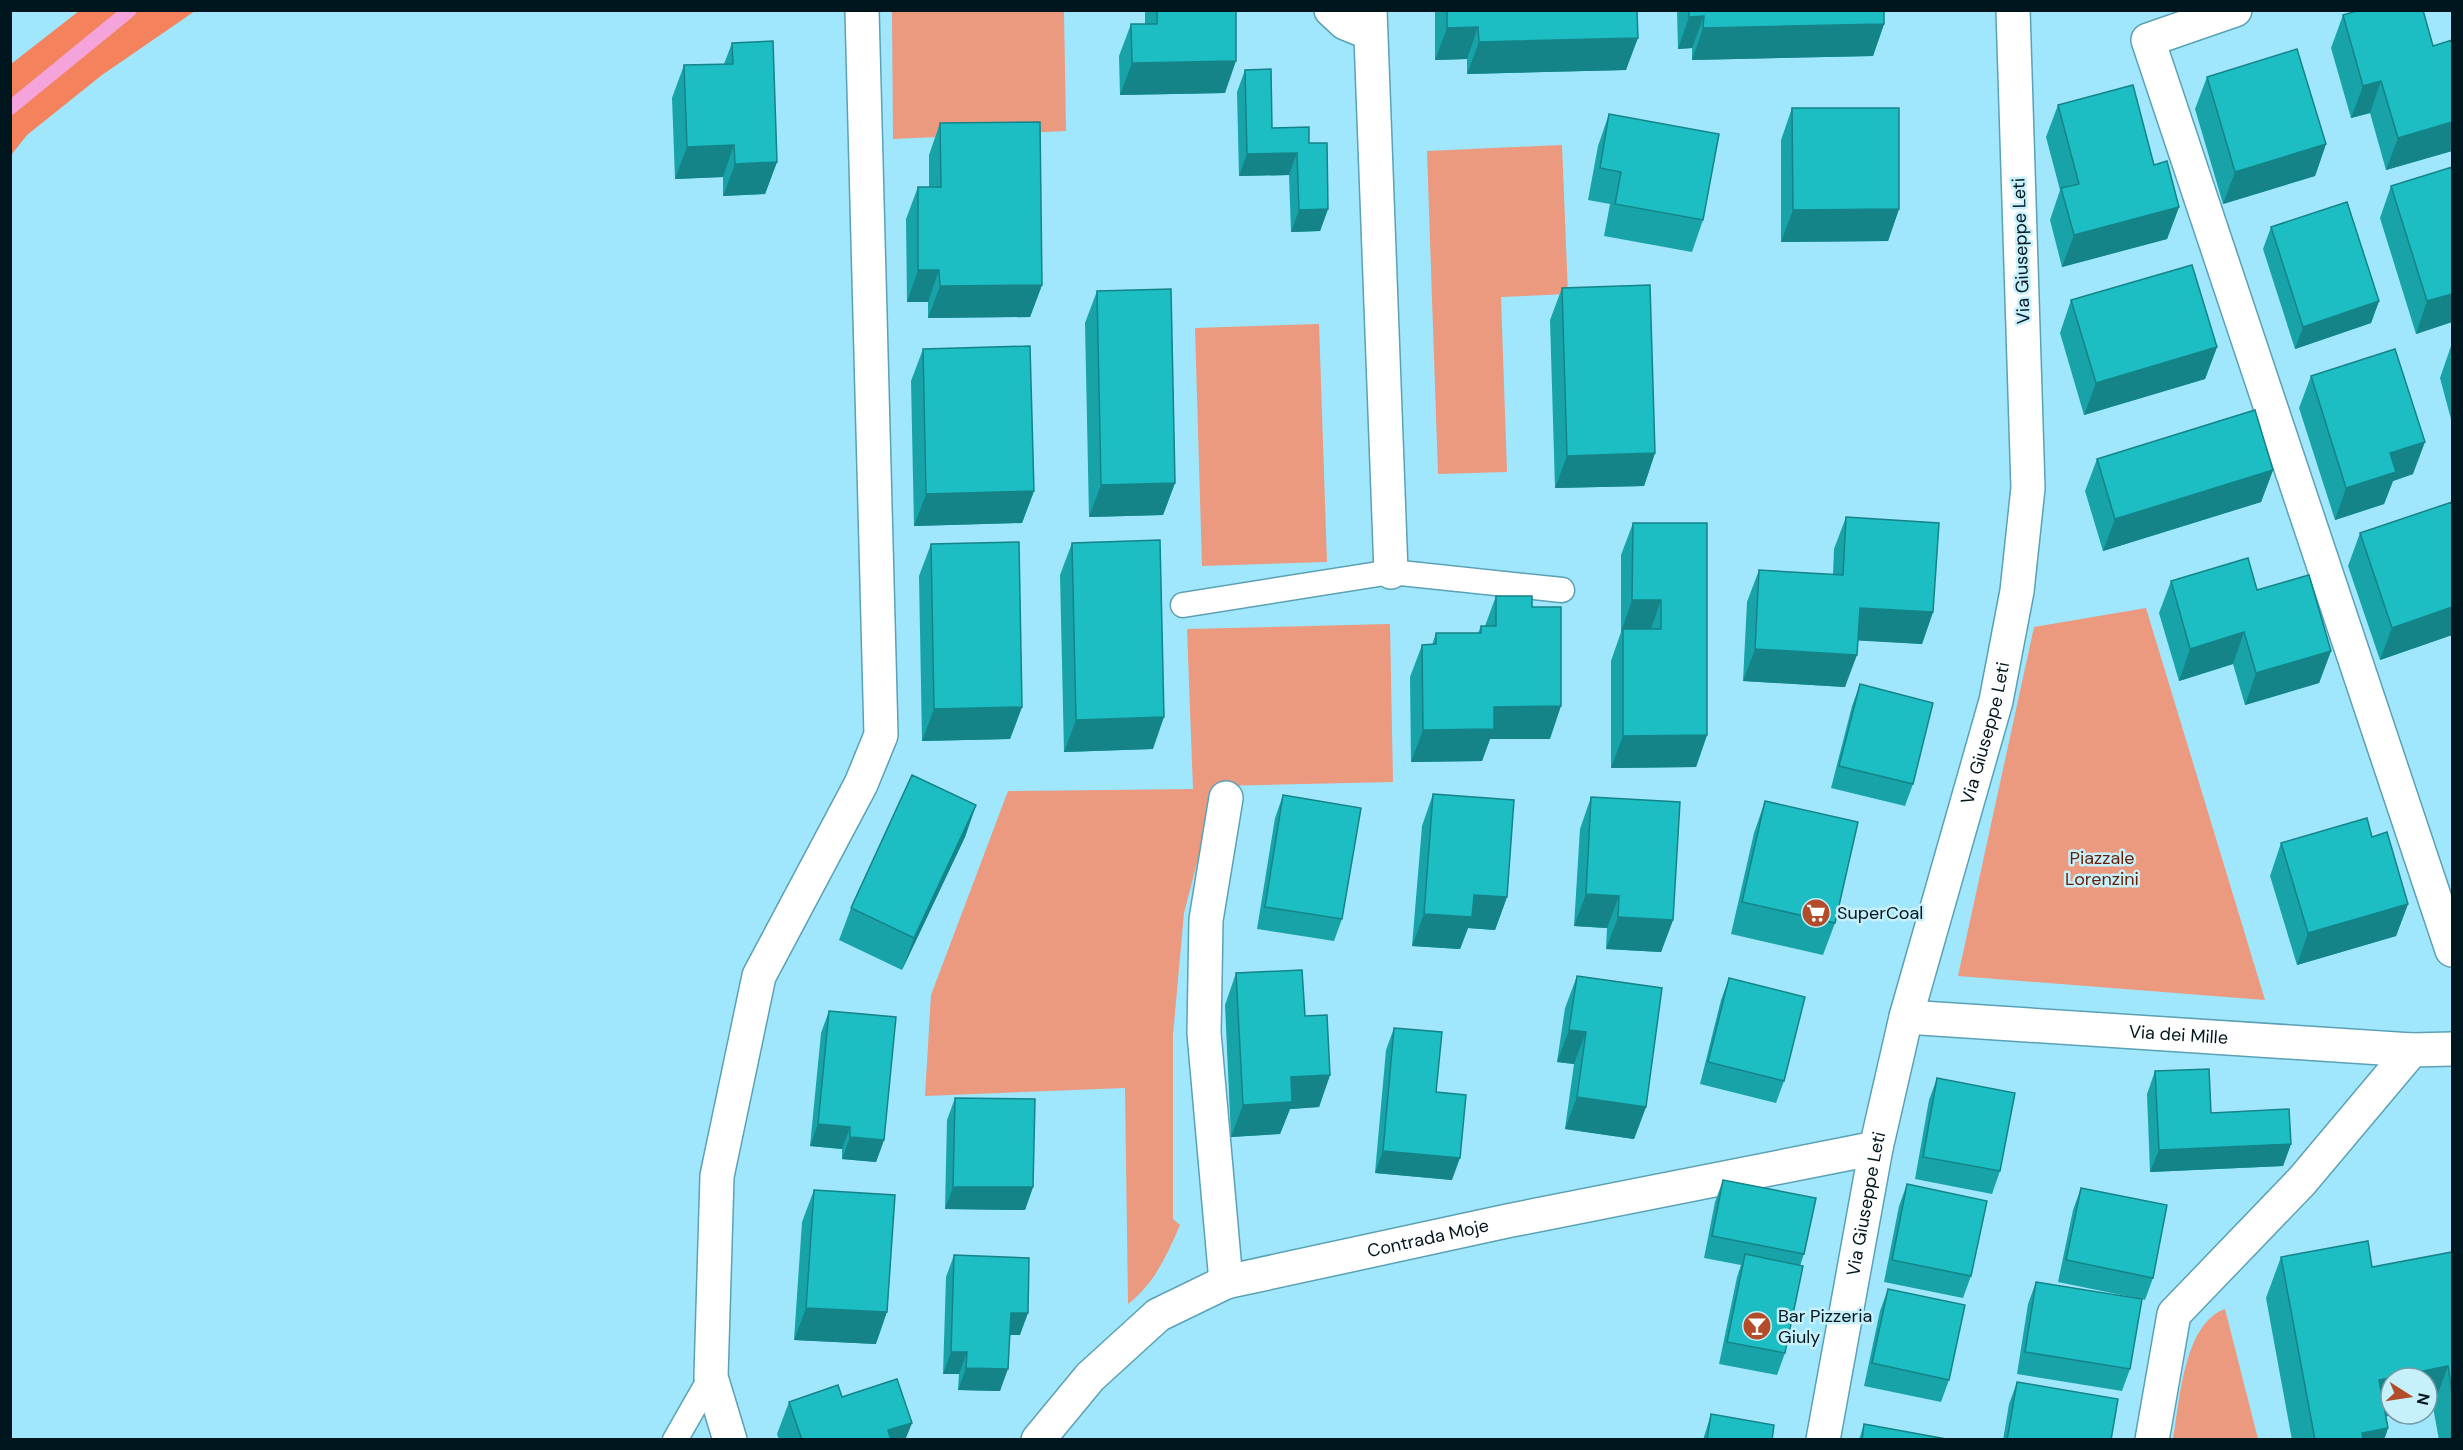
<svg xmlns="http://www.w3.org/2000/svg" width="2463" height="1450" viewBox="0 0 2463 1450" font-family="'DM Sans',sans-serif">
<style>
.green{fill:#eb997f}
.forest{fill:#f4825c}
.lines{fill:none;stroke-linecap:round;stroke-linejoin:round}
.stream{stroke:#f4a3db;stroke-width:14}
.service-casing{stroke:#5ba1b5;stroke-width:27}
.minor-casing{stroke:#5ba1b5;stroke-width:36}
.secondary-casing{stroke:#5ba1b5;stroke-width:36}
.service{stroke:#fff;stroke-width:24}
.minor{stroke:#fff;stroke-width:33}
.secondary{stroke:#fff;stroke-width:33}
.wall{fill:#18a3a8}
.shaded-wall{fill:#148488}
.building{fill:#1cbdc3;stroke:#148488;stroke-width:1.5}
.labels{text-anchor:middle;stroke-width:5;stroke-linejoin:round;paint-order:stroke}
.street-label{font-size:18px;fill:#00161e;stroke:#c6f0fc}
.park-label{font-size:18px;fill:#661f04;stroke:#c6f0fc}
.poi-label{font-size:18px;fill:#00161e;stroke:#c6f0fc;text-anchor:start}
</style>
<rect width="100%" height="100%" fill="#a0e7fd"/>
<path class="green" d="M892,11H1064L1066,131L893,139Z
M1562,145L1568,294L1501,297L1507,472L1438,474L1427,151Z
M1319,324L1327,562L1202,566L1195,328Z
M2146,608L2265,1000L1958,976L2034,627Z
M1390,624L1393,782L1217,786L1184,913L1173,1035V1219L1180,1225C1167,1255 1155,1283 1128,1304L1125,1088L925,1096L931,995L1008,791L1193,789L1187,629Z
M2225,1309L2258,1439H2173C2180,1402 2183,1324 2225,1309Z"/>
<path class="forest" d="M79,11H195L102,75L27,135L11,155V64Z"/>
<g class="lines">
<path class="stream" d="M10,108L130,10"/>
<g class="service-casing">
<path id="service" d="M1183,605L1391,572L1562,590
M675,1440L711,1377"/>
</g>
<g class="minor-casing">
<g id="minor">
<path d="M1331,10L1345,23L1370,33"/>
<path d="M1370,10L1391,572"/>
<path d="M2235,10L2148,40L2452,950"/>
<path d="M1226,798L1206,920L1204,1033L1226,1282"/>
<path d="M730,1440L711,1377L717,1176L759,976L861,784L881,735L862,10"/>
<path id="s1" d="M1038,1440L1090,1377L1158,1315L1226,1282L1507,1221L1876,1148"/>
<path d="M2152,1440L2174,1314L2302,1181L2412,1050"/>
</g>
</g>
<g class="secondary-casing">
<g id="secondary">
<path id="s2" d="M1906,1017L2412,1050L2452,1049"/>
<path id="s3" d="M1823,1440L1876,1148L1906,1017L1996,701L2017,591L2028,488L2013,10"/>
</g>
</g>
<use href="#service" class="service"/>
<use href="#minor" class="minor"/>
<use href="#secondary" class="secondary"/>
</g>
<path class="wall" d="M1145,10H1236L1225,93L1120,95L1119,56L1131,24H1145Z
M1435,10H1637L1626,70L1467,74V59L1435,60Z
M1677,10H1884V24L1873,56L1692,60V48L1678,49Z
M2343,15L2433,46L2452,40V151L2386,170L2370,113L2351,118L2331,48Z
M732,43L777,162L765,194L723,196V177L675,179L672,98L684,65L724,64Z
M1245,70L1272,128L1309,143L1328,209L1320,231L1291,232L1289,175L1239,176L1237,92Z
M2207,77L2326,144L2315,176L2223,204L2195,109Z
M2058,105L2154,165L2179,207L2167,239L2062,267L2050,220L2060,190L2046,137Z
M1792,108L1899,209L1888,241L1781,242V140Z
M1609,114L1703,220L1692,252L1604,236L1610,204L1588,200L1598,146Z
M940,123L1042,285L1030,317L928,318V302H907L906,219L918,187H929V155Z
M2452,167V322L2416,334L2380,218L2391,186Z
M2271,227L2379,301L2371,323L2295,349L2263,249Z
M1562,288L1655,453L1644,486L1555,488L1550,320Z
M1097,291L1175,483L1163,515L1089,517L1085,323Z
M2071,300L2217,347L2205,379L2084,415L2060,333Z
M2451,346H2452V423L2440,378Z
M923,349L1034,491L1022,523L914,526L911,381Z
M2311,376L2413,474L2393,481L2384,504L2335,520L2299,408Z
M2097,459L2273,470L2261,502L2103,551L2085,491Z
M2452,502V635L2380,660L2348,566L2360,533Z
M1846,517L1933,612L1922,644L1858,640L1845,687L1743,681L1747,602L1759,570L1833,575L1834,549Z
M1633,523H1707V735L1696,767L1611,768V661L1621,632V555Z
M1072,543L1153,749L1064,752L1060,575Z
M931,544L1022,707L1010,739L922,741L919,576Z
M2171,581L2257,590L2331,651L2319,683L2245,705L2233,664L2179,681L2159,613Z
M1496,596L1532,607L1550,739H1490L1482,761L1411,762L1410,677L1422,645H1432L1436,633H1478L1481,626H1485Z
M1860,684L1913,784L1905,806L1831,788L1852,706Z
M1433,794L1507,897L1495,930L1468,928L1460,949L1412,946L1422,826Z
M1283,795L1342,919L1334,941L1257,929L1275,818Z
M1591,797L1673,920L1661,952L1606,949L1607,928L1574,926L1580,829Z
M1765,801L1835,923L1823,955L1731,934L1754,833Z
M976,805L965,837L902,970L839,940L851,908Z
M2372,837L2408,904L2396,936L2297,965L2270,876L2281,843Z
M1236,973L1305,1016L1330,1075L1319,1107L1290,1109L1280,1134L1231,1137L1225,1005Z
M1577,976L1646,1107L1634,1139L1565,1129L1574,1064L1557,1062L1565,1008Z
M1729,978L1784,1081L1776,1103L1700,1084L1721,1000Z
M829,1011L884,1140L876,1162L842,1159V1149L810,1146L821,1033Z
M1394,1028L1436,1092L1452,1180L1375,1173L1386,1050Z
M2155,1071L2211,1113L2291,1144L2283,1166L2150,1172L2147,1094Z
M1937,1078L2000,1171L1992,1194L1915,1179L1929,1100Z
M955,1098L1033,1187L1025,1210L945,1209L947,1120Z
M1723,1180L1804,1254L1800,1266L1785,1353L1777,1375L1719,1364L1737,1277L1741,1265L1704,1258L1715,1202Z
M1907,1184L1971,1276L1963,1298L1884,1282L1899,1206Z
M2081,1188L2153,1278L2145,1300L2142,1299L2130,1369L2122,1391L2017,1374L2028,1304L2036,1282L2141,1299L2058,1282L2073,1210Z
M814,1190L876,1344L794,1340L802,1222Z
M2452,1252V1440H2439L2433,1407L2427,1408V1378L2391,1414H2398L2386,1416L2388,1428L2384,1440H2292L2266,1298L2281,1257L2372,1267Z
M954,1255L1020,1335H1010L1000,1391L958,1390L959,1374H943L946,1277Z
M1888,1289L1949,1380L1941,1402L1864,1386L1880,1311Z
M2017,1382L2111,1440H2003L2009,1404Z
M842,1397L912,1423L905,1440H779L777,1434L789,1402Z
M1711,1414L1772,1440H1703Z
M1864,1424L1952,1440H1859Z"/>
<path class="shaded-wall" d="M1704,16L1692,48L1678,49L1689,17Z
M1884,24L1873,56L1692,60L1703,28Z
M1478,27L1467,59L1435,60L1447,28Z
M1638,38L1626,70L1467,74L1479,42Z
M1236,61L1225,93L1120,95L1132,63Z
M2381,81L2370,113L2351,118L2363,86Z
M2452,122V151L2386,170L2398,138Z
M2326,144L2315,176L2223,204L2235,172Z
M734,145L723,177L675,179L687,147Z
M1297,153L1289,175L1239,176L1247,154Z
M777,162L765,194L723,196L735,164Z
M2179,207L2167,239L2062,267L2074,235Z
M1328,209L1320,231L1291,232L1299,210Z
M1899,209L1888,241L1781,242L1793,210Z
M918,270H939L928,302H907Z
M1042,285L1030,317L928,318L940,286Z
M2452,294V322L2416,334L2427,301Z
M2379,301L2371,323L2295,349L2303,327Z
M2217,347L2205,379L2084,415L2096,383Z
M2425,442L2413,474L2393,481L2384,504L2335,520L2346,488L2390,453Z
M1655,453L1644,486L1555,488L1567,456Z
M2273,470L2261,502L2103,551L2115,519Z
M1175,483L1163,515L1089,517L1101,485Z
M1034,491L1022,523L914,526L926,494Z
M1632,600H1661L1650,632L1623,629L1621,632Z
M2452,607V635L2380,660L2392,628Z
M1860,608L1933,612L1922,644L1848,640Z
M2244,632L2233,664L2179,681L2190,649Z
M1755,649L1857,655L1845,687L1743,681Z
M2331,651L2319,683L2245,705L2256,673Z
M1561,706L1550,739H1490L1482,761L1411,762L1423,730L1494,707Z
M1022,707L1010,739L922,741L934,709Z
M1164,717L1153,749L1064,752L1076,720Z
M1707,735L1696,767L1611,768L1623,736Z
M976,805L965,837L902,970L914,938Z
M1586,894L1619,896L1607,928L1574,926Z
M1474,895L1507,897L1495,930L1468,928L1460,949L1412,946L1424,914Z
M2408,904L2396,936L2297,965L2308,933Z
M1618,917L1673,920L1661,952L1606,949Z
M1569,1030L1586,1032L1574,1064L1557,1062Z
M1330,1075L1319,1107L1290,1109L1280,1134L1231,1137L1243,1105L1291,1077Z
M1577,1097L1646,1107L1634,1139L1565,1129Z
M818,1124L850,1127L842,1149L810,1146Z
M850,1137L884,1140L876,1162L842,1159Z
M2291,1144L2283,1166L2150,1172L2159,1150Z
M1383,1151L1460,1158L1452,1180L1375,1173Z
M953,1187H1033L1025,1210L945,1209Z
M806,1308L887,1312L876,1344L794,1340Z
M1011,1313H1028L1020,1335H1002Z
M951,1352H967L959,1374H943Z
M2448,1366L2433,1407L2427,1408V1378H2391V1414H2398L2364,1421L2379,1380Z
M966,1368L1008,1369L1000,1391L958,1390Z
M912,1423L905,1440H885L888,1430Z
M2388,1428L2384,1440H2360L2362,1433Z"/>
<path class="building" d="M1157,10H1236V61L1132,63L1131,24H1157Z
M1447,10H1637L1638,38L1479,42L1478,27L1447,28Z
M1689,10H1884V24L1703,28L1704,16L1689,17Z
M2360,10H2423L2433,46L2452,40V122L2398,138L2381,81L2363,86L2343,15Z
M773,41L777,162L735,164L734,145L687,147L684,65L733,64L732,43Z
M2297,49L2326,144L2235,172L2207,77Z
M1271,69L1272,128L1309,127V143H1327L1328,209L1299,210L1297,153L1247,154L1245,70Z
M2133,85L2154,165L2167,161L2179,207L2074,235L2061,188L2079,184L2058,105Z
M1792,108H1899V209L1793,210Z
M1609,114L1719,134L1703,220L1615,204L1621,172L1600,168Z
M1040,122L1042,285L940,286L939,270H918V187H941L940,123Z
M2452,167V294L2427,301L2391,186Z
M2347,202L2379,301L2303,327L2271,227Z
M2192,265L2217,347L2096,383L2071,300Z
M1650,285L1655,453L1567,456L1562,288Z
M1171,289L1175,483L1101,485L1097,291Z
M1030,346L1034,491L926,494L923,349Z
M2395,349L2425,442L2390,453L2396,472L2346,488L2311,376Z
M2255,410L2273,470L2115,519L2097,459Z
M2452,502V607L2392,628L2360,533Z
M1846,517L1939,523L1933,612L1860,608L1857,655L1755,649L1759,570L1843,575Z
M1633,523H1707V735L1623,736V629H1661V600H1632Z
M1160,540L1164,717L1076,720L1072,543Z
M1019,542L1022,707L934,709L931,544Z
M2248,558L2257,590L2309,575L2331,651L2256,673L2244,632L2190,649L2171,581Z
M1496,596H1532V607H1561V706L1494,707V729L1423,730L1422,645L1436,644V633H1481V626H1496Z
M1860,684L1933,703L1913,784L1839,766Z
M912,775L976,805L914,938L851,908Z
M1433,794L1514,800L1507,897L1474,895L1472,917L1424,914Z
M1283,795L1361,808L1342,919L1265,907Z
M1591,797L1680,802L1673,920L1618,917L1619,896L1586,894Z
M1765,801L1858,822L1835,923L1742,902Z
M2367,818L2372,837L2387,832L2408,904L2308,933L2281,843Z
M1302,970L1305,1016L1327,1015L1330,1075L1291,1077L1292,1102L1243,1105L1236,973Z
M1577,976L1662,988L1646,1107L1577,1097L1586,1032L1569,1030Z
M1729,978L1805,997L1784,1081L1708,1062Z
M829,1011L896,1017L884,1140L850,1137V1127L818,1124Z
M1394,1028L1442,1032L1436,1092L1466,1095L1460,1158L1383,1151Z
M2209,1069L2211,1113L2289,1109L2291,1144L2159,1150L2155,1071Z
M1937,1078L2015,1093L2000,1171L1923,1157Z
M955,1098L1035,1099L1033,1187H953Z
M1723,1180L1816,1198L1804,1254L1712,1236Z
M1907,1184L1987,1201L1971,1276L1892,1260Z
M2081,1188L2167,1205L2153,1278L2066,1260Z
M814,1190L895,1195L887,1312L806,1308Z
M2368,1241L2372,1267L2452,1252V1393L2448,1366L2379,1380L2388,1428L2362,1433L2363,1440H2315L2281,1257Z
M1745,1254L1803,1266L1785,1353L1727,1342Z
M954,1255L1029,1258L1028,1313H1011L1008,1369L966,1368L967,1352H951Z
M2036,1282L2142,1299L2130,1369L2025,1352Z
M1888,1289L1965,1305L1949,1380L1872,1363Z
M897,1379L912,1423L888,1430L891,1440H802L789,1402L838,1385L842,1397Z
M2017,1382L2118,1399L2111,1440H2007Z
M1711,1414L1774,1425L1772,1440H1707Z
M1864,1424L1952,1440H1862Z"/>
<defs>
<g id="supermarket-disc" transform="scale(1.5)"><circle r="9.5" fill="#b34c28" stroke="#c6f0fc"/><path d="M-6-5.5h2.5l.6 2H6L4.5 2H-2.5L-4.4-4H-6ZM-1.5 3.2a1.3 1.3 0 1 0 .1 0ZM3 3.2a1.3 1.3 0 1 0 .1 0Z" fill="#fff"/></g>
<g id="bar-disc" transform="scale(1.5)"><circle r="9.5" fill="#b34c28" stroke="#c6f0fc"/><path d="M-6-5H6L.8 .8V4.5H3.5V6h-7V4.5H-.8V.8Z" fill="#fff"/></g>
</defs>
<g fill-rule="evenodd">
<use href="#supermarket-disc" x="1816" y="913"/>
<use href="#bar-disc" x="1757" y="1326"/>
</g>
<g class="labels">
<g class="street-label">
<text transform="translate(2021 251) rotate(-92)" y="6">Via Giuseppe Leti</text>
<text dy="6" stroke="none"><textPath href="#s3" startOffset="726">Via Giuseppe Leti</textPath></text>
<text dy="6" stroke="none"><textPath href="#s2" startOffset="273">Via dei Mille</textPath></text>
<text dy="6" stroke="none"><textPath href="#s3" startOffset="240">Via Giuseppe Leti</textPath></text>
<text dy="6" stroke="none"><textPath href="#s1" startOffset="456">Contrada Moje</textPath></text>
</g>
<g class="park-label">
<text x="2102" y="864">Piazzale<tspan x="2102" dy="21">Lorenzini</tspan></text>
</g>
<g class="poi-label">
<text x="1837" y="919">SuperCoal</text>
<text x="1778" y="1322">Bar Pizzeria<tspan x="1778" dy="21">Giuly</tspan></text>
</g>
</g>
<rect width="2463" height="1450" fill="none" stroke="#00161e" stroke-width="24"/>
<g transform="translate(2409 1396) rotate(102)"><circle r="28" fill="#c6f0fc" stroke="#7799a3" stroke-width="1.5"/>
<path d="M0-4.5L10 22L0 15L-10 22Z" fill="#b34c28"/>
<text y="-9" font-size="16" font-weight="bold" text-anchor="middle" fill="#00161e">N</text>
</g>
</svg>
